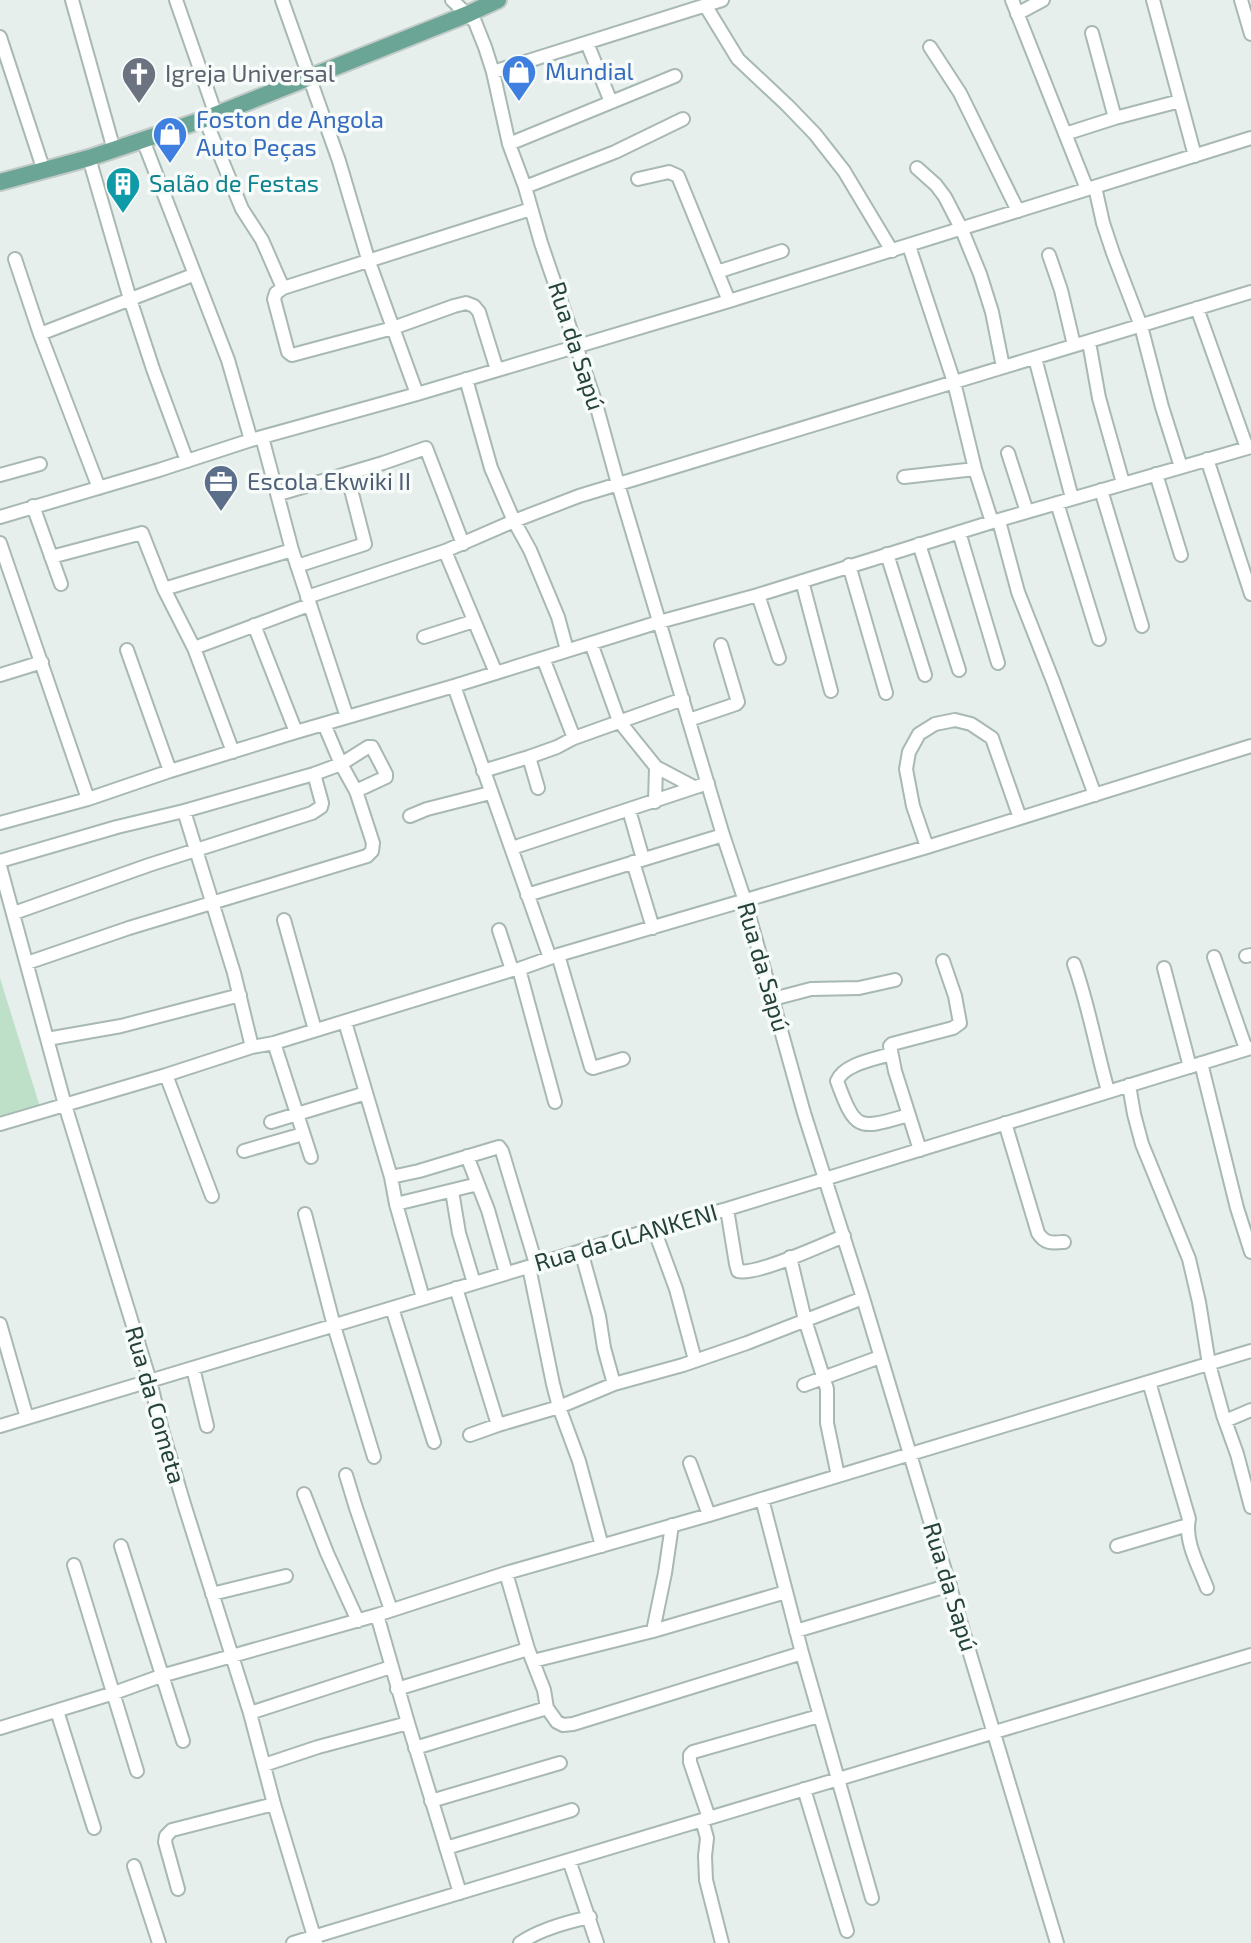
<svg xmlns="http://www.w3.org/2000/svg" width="1251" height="1943" viewBox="0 0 1251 1943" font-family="'Exo 2',sans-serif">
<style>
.green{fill:#bfe0c8}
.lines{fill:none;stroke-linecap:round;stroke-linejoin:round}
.minor-casing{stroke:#a8b8b2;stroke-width:16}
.major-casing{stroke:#c2cac8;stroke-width:20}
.minor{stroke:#fff;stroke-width:12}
.major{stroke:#6aa596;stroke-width:16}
.labels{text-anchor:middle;stroke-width:7;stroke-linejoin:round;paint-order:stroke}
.shop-label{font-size:24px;fill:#366cbe;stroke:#f7fbf9;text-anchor:start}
.worship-label{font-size:24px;fill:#5b616d;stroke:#f7fbf9;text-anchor:start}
.culture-label{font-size:24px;fill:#0d838f;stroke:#f7fbf9;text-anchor:start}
.street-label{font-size:24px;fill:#24423a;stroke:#f7fbf9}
.service-label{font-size:24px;fill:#4e5e75;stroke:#f7fbf9;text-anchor:start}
</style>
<rect width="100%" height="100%" fill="#e6efeb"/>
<path class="green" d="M0,978L40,1107L0,1120Z"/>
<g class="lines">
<g class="minor-casing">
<path id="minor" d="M72,0L114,150
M176,0L216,115
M282,0L339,161L368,259L417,394
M452,0L475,22L485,47L493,72L509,144L525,187L541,243L596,404L618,484L723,835L745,901L804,1113L863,1298L1057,1943
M1012,0L1087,189
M1153,0L1195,156
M1241,0L1251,34
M705,5L738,59L787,105L815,134L844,171L892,251
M1017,14L1043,0
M1092,33L1115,118
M0,37L44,171
M587,43L611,102
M930,47L960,93L1018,211
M493,72L722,0
M205,119L242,209L262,240L283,288
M1065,134L1115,118L1180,101
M143,140L228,360L251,440
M509,144L675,76
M89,158L130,299L153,369L187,461
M917,168L936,185L945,197L962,230L980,274L992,312L1003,367
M638,179L669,172L678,176L729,301
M525,187L615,152L683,119
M1095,187L1103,223L1113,253L1141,326L1162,407L1181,467
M909,246L954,382L975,469L992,522
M1049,255L1061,290L1074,345
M15,259L40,334L99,488
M717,272L782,251
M1197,308L1247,448
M40,334L193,275
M1089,342L1099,398L1123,483
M1035,358L1072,498
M497,370L479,312L474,306L466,303L454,306L393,328L292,355L288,352L274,299L276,293L283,288L531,209
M466,379L491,468L514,521L530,550L558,617L567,650
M262,437L292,550L347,717
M1008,453L1027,512
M1207,459L1251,594
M1156,474L1181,555
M0,475L40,464
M904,477L975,469
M1101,490L1142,626
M279,494L383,463L426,448L463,544
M1057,503L1099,639
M33,506L61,584
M0,517L159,470L251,440L417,394L729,301L1251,138
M999,521L1018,592L1053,681L1095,795
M959,532L998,663
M0,543L88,799
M919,544L959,670
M445,551L496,673
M887,554L925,675
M51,557L142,533L164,589L194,648L233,752
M849,565L886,693
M297,566L365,544L347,474
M802,581L831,691
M164,589L292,550
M758,595L779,658
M307,597L445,551L514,521L579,496L1251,292
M254,625L296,732
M424,637L474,621
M591,643L619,721L656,767L694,787
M194,648L309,605
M127,650L170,771
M543,658L574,738
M0,675L42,662
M454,686L550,958
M689,720L736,704L738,702L721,645
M529,757L538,788
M483,771L529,757L557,747L574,738L683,699
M655,802L656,767
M629,810L643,859
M184,811L234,973L252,1047
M410,816L427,809L490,793
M0,823L88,799L170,771L296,732L454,686L659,622L758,595L992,522L1251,447
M927,847L913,806L906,769L909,752L919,734L935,724L955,720L971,724L992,738L1020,818
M512,848L708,783
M0,861L117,827L184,811L314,774L341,764L368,747H372L386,774V777L356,791
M633,862L653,928
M0,866L65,1105L150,1381L162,1430L184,1504L250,1713L274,1804L316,1943
M527,895L723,835
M14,913L149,865L312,813L321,807L322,803L314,774
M284,920L315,1030
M499,930L512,970
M558,955L591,1067L593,1068L623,1059
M1246,956L1251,955
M1214,957L1246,1049
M27,963L129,928L367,856L372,851L373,843L356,791L341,764L324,724
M1074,964C1089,1006 1096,1049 1108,1091
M1164,968L1190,1067
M519,969L555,1102
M773,999L811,989L859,988L895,980
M345,1022L391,1177L396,1204L423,1298
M47,1039L121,1026L240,995
M274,1043L311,1157
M891,1054C875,1059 844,1064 837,1081C856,1133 859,1129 909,1115
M1201,1063L1237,1208L1251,1252
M166,1075L212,1196
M1129,1085L1134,1114L1142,1144L1189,1259L1199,1302L1209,1364L1223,1415L1237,1454L1251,1507
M271,1122L366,1093
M1005,1123L1038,1233C1045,1244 1052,1243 1064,1242
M0,1124L166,1075L252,1047L274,1043L512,970L519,969L558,955L927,847L1251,746
M920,1150L895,1071L890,1046L892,1044L953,1028L960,1023L955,996L943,961
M244,1151L303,1134
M467,1156L488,1210L506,1273
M391,1177L419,1171L499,1147L502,1151L536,1264
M452,1191L459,1233L474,1283
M396,1204L478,1184
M727,1209L736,1264L738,1271C756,1276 824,1244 844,1236
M305,1214L334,1326L374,1457
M654,1229L676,1289L695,1360
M581,1251L599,1316L604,1348L614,1384
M790,1257L805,1320L827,1389V1423L838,1476
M529,1267L553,1384L559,1407L579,1461L602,1546
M456,1288L498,1425
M392,1308L434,1442
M0,1324L27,1418
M193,1368L207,1426
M1149,1382L1189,1519C1184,1541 1199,1567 1207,1588
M804,1385L880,1357
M1225,1421L1251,1410
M0,1426L654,1229L727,1209L1251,1048
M470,1435L498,1425L559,1407L614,1384L683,1365L747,1343L863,1298
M690,1463L709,1515
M346,1475L356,1508L391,1610
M304,1494L327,1553L358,1621
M762,1499L802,1653L872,1898
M121,1546L183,1741
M1117,1546L1188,1525
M74,1565L137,1771
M506,1573L528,1649L544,1690L547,1708L557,1722L563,1725L573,1724L802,1653
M212,1594L286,1576
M377,1615L408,1723L460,1893
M653,1631L665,1573L672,1525
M796,1631L950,1585
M533,1661L653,1631L786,1592
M397,1689L528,1649
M57,1711L94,1828
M250,1713L391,1667
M0,1728L114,1693L161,1676L377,1615L506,1573L709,1515L1251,1351
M415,1748L547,1708
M264,1765L318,1747L408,1723
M804,1789L847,1931
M431,1801L560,1763
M709,1818L690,1762V1755L693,1752L819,1716
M702,1820L707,1838L705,1856L706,1880L722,1943
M446,1848L572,1810
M569,1860L597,1943
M134,1866L159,1943
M178,1889L165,1842L166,1836L172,1830L274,1804
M293,1943L1251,1655
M520,1943C540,1929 567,1922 590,1917"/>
</g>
<g class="major-casing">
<path id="major" d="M0,182L89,158L205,119L468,14L498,0"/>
</g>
<use href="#minor" class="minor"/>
<use href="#major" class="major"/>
</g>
<defs>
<g id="shop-pin" transform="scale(1.8)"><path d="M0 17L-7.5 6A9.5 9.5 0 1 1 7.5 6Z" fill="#3f7fe0" stroke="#f7fbf9"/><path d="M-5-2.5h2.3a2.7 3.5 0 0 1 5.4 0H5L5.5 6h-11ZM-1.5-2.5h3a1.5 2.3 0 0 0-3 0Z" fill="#fff"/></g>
<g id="church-pin" transform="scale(1.8)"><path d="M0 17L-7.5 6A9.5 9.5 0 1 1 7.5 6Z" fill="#6b7280" stroke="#f7fbf9"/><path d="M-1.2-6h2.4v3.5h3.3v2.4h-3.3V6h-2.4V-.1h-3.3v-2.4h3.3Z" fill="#fff"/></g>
<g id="building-pin" transform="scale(1.8)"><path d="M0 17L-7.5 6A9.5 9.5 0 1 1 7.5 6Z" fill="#0f9aa8" stroke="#f7fbf9"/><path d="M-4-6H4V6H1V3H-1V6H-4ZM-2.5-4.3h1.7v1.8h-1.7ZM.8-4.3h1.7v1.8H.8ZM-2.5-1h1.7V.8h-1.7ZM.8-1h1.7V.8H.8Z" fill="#fff"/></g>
<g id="office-pin" transform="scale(1.8)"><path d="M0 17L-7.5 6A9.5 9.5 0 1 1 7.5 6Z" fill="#5c6f8a" stroke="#f7fbf9"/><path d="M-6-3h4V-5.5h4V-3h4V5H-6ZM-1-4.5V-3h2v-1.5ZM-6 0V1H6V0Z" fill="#fff"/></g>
</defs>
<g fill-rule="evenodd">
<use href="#shop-pin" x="519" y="72"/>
<use href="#church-pin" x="139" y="74"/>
<use href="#shop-pin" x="170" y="134"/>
<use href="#building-pin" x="123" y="184"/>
<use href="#office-pin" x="221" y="482"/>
</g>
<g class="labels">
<g class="shop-label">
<text x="545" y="80">Mundial</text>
<text x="196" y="128">Foston de Angola<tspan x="196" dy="28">Auto Peças</tspan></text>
</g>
<g class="worship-label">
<text x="165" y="82">Igreja Universal</text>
</g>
<g class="culture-label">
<text x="149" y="192">Salão de Festas</text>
</g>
<g class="street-label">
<text transform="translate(576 346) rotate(72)" y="8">Rua da Sapú</text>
<text transform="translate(763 967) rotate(74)" y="8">Rua da Sapú</text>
<text transform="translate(626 1238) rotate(-16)" y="8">Rua da GLANKENI</text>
<text transform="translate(155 1405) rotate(74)" y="8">Rua da Cometa</text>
<text transform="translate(950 1587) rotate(73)" y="8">Rua da Sapú</text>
</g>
<g class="service-label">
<text x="247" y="490">Escola Ekwiki II</text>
</g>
</g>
</svg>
